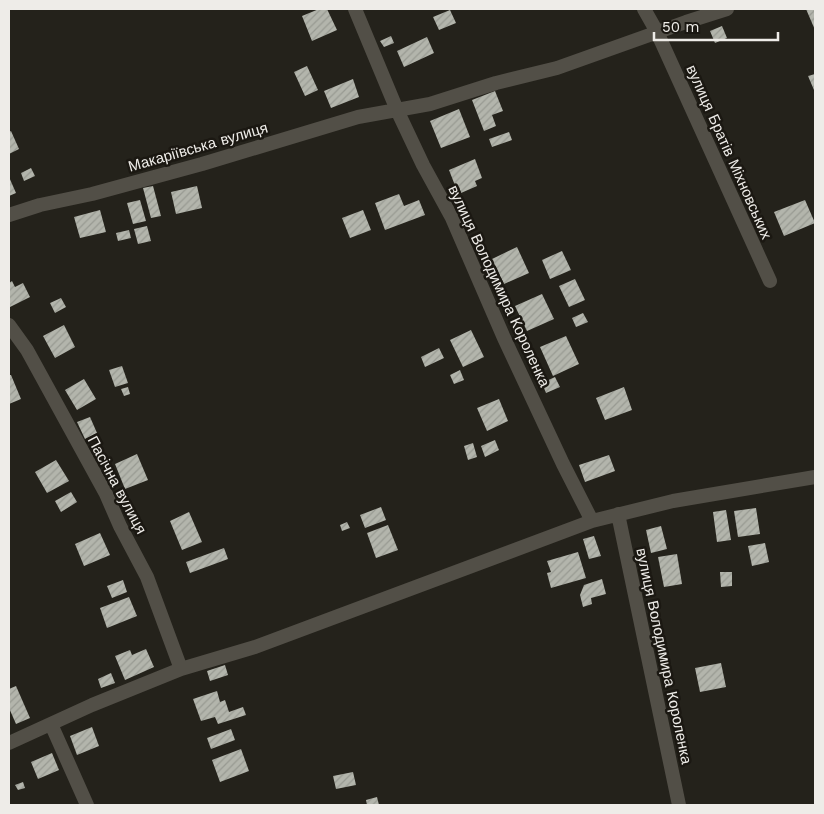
<svg xmlns="http://www.w3.org/2000/svg" width="824" height="814" viewBox="0 0 824 814" font-family="'Work Sans',sans-serif">
<style>
.building{fill:url(#building-hatch)}
.lines{fill:none;stroke-linecap:round;stroke-linejoin:round}
.minor{stroke:#524f47;stroke-width:14}
.labels{text-anchor:middle;stroke-width:5;stroke-linejoin:round;paint-order:stroke}
.street-label{font-size:15px;fill:#eeece8;stroke:#1b1812}
</style>
<defs>
<pattern id="building-hatch" width="6" height="6" patternUnits="userSpaceOnUse" patternTransform="scale(1.25)"><rect width="6" height="6" fill="#b3b5ac"/><path d="M-1 1l2-2M0 6l6-6M5 7l2-2" fill="none" stroke="#989a92"/></pattern>
</defs>
<rect width="100%" height="100%" fill="#24221b"/>
<path class="building" d="M319,9H327L337,30L312,41L302,16Z
M806,9H815V30Z
M450,10L456,23L439,30L433,17Z
M722,26L727,38L715,43L710,31Z
M391,36L394,43L384,47L380,41Z
M427,37L434,53L404,67L397,51Z
M307,66L318,90L305,96L294,72Z
M815,74V90H814L808,76Z
M353,79L359,97L331,108L324,91Z
M495,91L503,111L492,115L496,126L484,131L472,100Z
M459,109L470,137L441,148L430,121Z
M11,131L19,149L9,154V132Z
M509,132L512,140L492,147L489,139Z
M475,159L482,178L475,181L477,186L461,193L459,187L456,188L449,170Z
M31,168L35,176L24,181L21,173Z
M9,177L16,193L9,196Z
M153,186L161,216L151,218L143,188Z
M197,186L202,208L176,214L171,192Z
M399,194L404,206L419,200L425,215L385,230L375,203Z
M140,200L146,221L133,224L127,203Z
M805,200L815,223L784,236L774,212Z
M100,210L106,232L80,238L74,217Z
M363,210L371,230L350,238L342,218Z
M147,226L151,241L138,244L134,229Z
M129,230L131,238L118,241L116,233Z
M517,247L529,273L504,284L492,259Z
M562,251L571,270L550,279L542,260Z
M575,279L585,300L569,307L559,286Z
M12,281L15,287L23,283L30,297L10,307L9,283Z
M542,294L554,319L527,331L515,306Z
M61,298L66,307L55,313L50,303Z
M583,313L588,322L576,327L572,318Z
M64,325L75,347L55,358L43,336Z
M471,330L484,357L463,367L450,340Z
M566,336L579,364L553,376L540,347Z
M439,348L444,358L425,367L421,357Z
M122,366L128,383L115,387L109,370Z
M460,370L464,380L454,384L450,375Z
M9,375H11L21,399L9,404Z
M555,377L560,387L546,393L542,383Z
M84,379L96,399L77,410L65,390Z
M128,387L130,394L124,396L121,389Z
M624,387L632,410L605,420L596,398Z
M499,399L508,421L487,431L477,408Z
M90,417L97,433L85,439L77,422Z
M495,440L499,450L485,457L481,446Z
M473,443L477,457L468,460L464,446Z
M137,454L148,480L125,489L115,464Z
M609,455L615,471L585,482L579,465Z
M56,460L69,481L47,493L35,472Z
M71,492L77,502L61,512L55,501Z
M381,507L386,520L365,528L360,515Z
M756,508L760,534L738,537L734,511Z
M726,510L731,540L717,542L713,512Z
M189,512L202,542L182,550L170,521Z
M347,522L350,528L342,531L340,525Z
M388,525L398,550L376,558L367,533Z
M661,526L667,549L651,553L646,530Z
M100,533L110,555L84,566L75,544Z
M594,536L601,556L589,559L583,539Z
M765,543L769,562L752,566L748,546Z
M224,548L228,559L190,573L186,562Z
M578,552L586,578L551,588L547,573L551,572L547,561Z
M677,554L682,584L664,587L658,557Z
M720,572H732V586L721,587Z
M602,579L606,594L591,598L592,604L583,607L580,595L584,585Z
M123,580L127,592L112,598L107,586Z
M129,597L137,616L107,628L100,608Z
M146,649L154,667L125,680L115,656L130,650L132,655Z
M721,663L726,687L700,692L695,668Z
M225,665L228,675L210,681L207,671Z
M111,673L115,683L101,688L98,679Z
M16,686L30,718L16,724L9,708V689Z
M217,691L220,702L225,700L229,712L243,707L246,715L218,724L215,717L201,721L193,699Z
M92,727L99,746L77,755L70,736Z
M231,729L235,740L211,749L207,738Z
M241,749L249,771L220,782L212,760Z
M52,753L59,770L38,779L31,762Z
M353,772L356,785L336,789L333,776Z
M23,782L25,788L18,790L15,785Z
M377,797L379,805H367L366,800Z"/>
<g class="lines">
<path class="minor" d="M355,9L397,110L423,165L452,218L504,338L563,464L592,521
M644,9L657,32L770,281
M9,215L40,205L92,194L202,164L358,117L430,104L496,83L557,68L686,22L727,9
M9,325L27,350L38,370L106,494L120,526L147,577L181,669
M618,514L679,805
M51,724L87,805
M9,743L92,705L181,669L255,647L592,521L673,501L815,477"/>
</g>
<g class="labels">
<g class="street-label">
<text transform="translate(198 147) rotate(-16)" y="5">Макаріївська вулиця</text>
<text transform="translate(729 152) rotate(66)" y="5">вулиця Братів Міхновських</text>
<text transform="translate(499 286) rotate(65)" y="5">вулиця Володимира Короленка</text>
<text transform="translate(117 485) rotate(62)" y="5">Пасічна вулиця</text>
<text transform="translate(664 656) rotate(78)" y="5">вулиця Володимира Короленка</text>
</g>
</g>
<rect width="824" height="814" fill="none" stroke="#eeece8" stroke-width="20"/>
<path d="M654 32v8h124v-8" fill="none" stroke="#eeece8" stroke-width="2.5"/>
<text x="662" y="32" font-size="15" fill="#eeece8" stroke="#1b1812" stroke-width="4" paint-order="stroke">50 m</text>
</svg>
